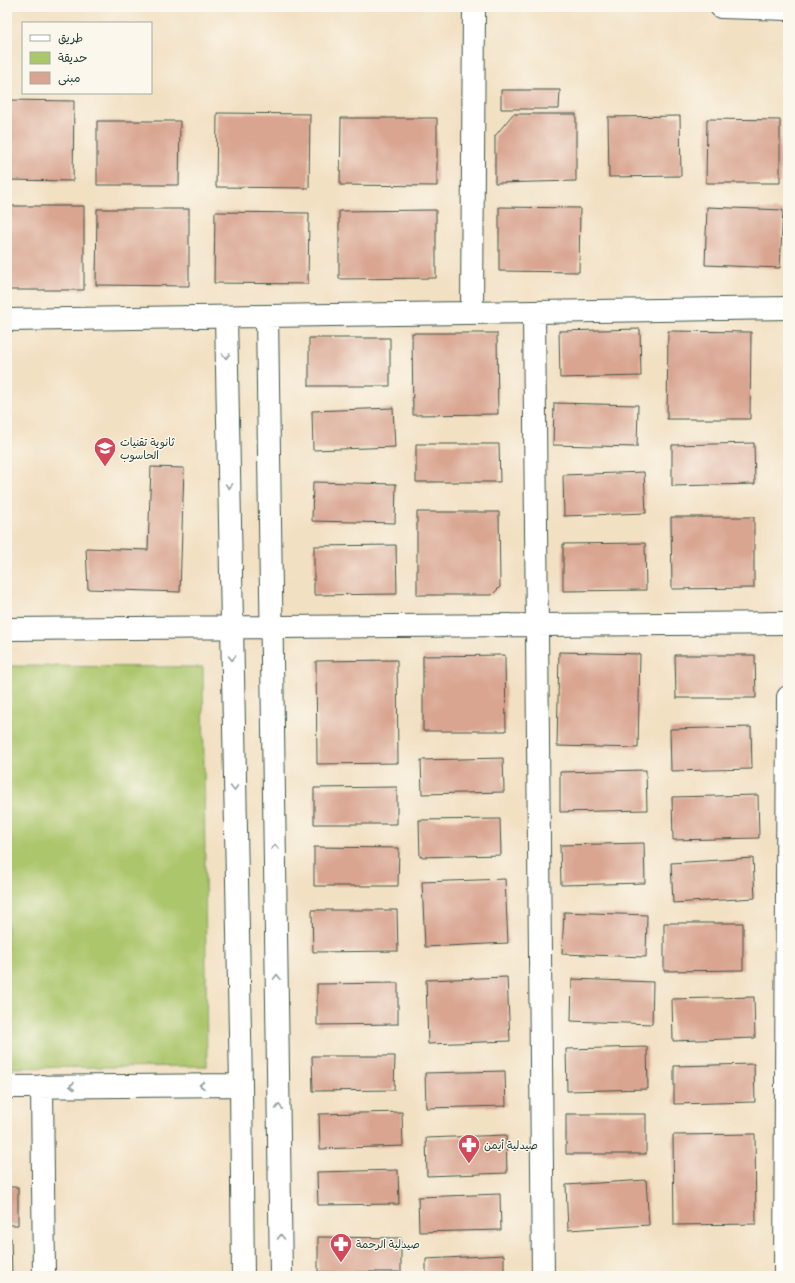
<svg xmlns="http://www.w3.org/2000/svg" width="795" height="1283" viewBox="0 0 795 1283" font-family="'Balsamiq Sans','Playpen Sans Arabic',sans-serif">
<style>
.green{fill:#acc66c;stroke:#668250}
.building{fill:#d9a591}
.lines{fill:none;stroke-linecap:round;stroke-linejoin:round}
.street-casing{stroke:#3f5549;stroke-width:24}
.secondary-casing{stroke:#3f5549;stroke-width:24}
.street{stroke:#fff;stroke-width:22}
.secondary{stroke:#fff;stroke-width:22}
.oneway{stroke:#8f9e9a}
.labels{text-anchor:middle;stroke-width:3;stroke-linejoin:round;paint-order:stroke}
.poi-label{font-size:11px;fill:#1f3d34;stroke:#fbf7ec;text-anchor:start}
</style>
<rect width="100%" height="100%" fill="#fbf7ec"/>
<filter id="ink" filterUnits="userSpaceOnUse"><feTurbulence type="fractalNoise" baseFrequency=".025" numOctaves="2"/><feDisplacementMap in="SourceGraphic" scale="8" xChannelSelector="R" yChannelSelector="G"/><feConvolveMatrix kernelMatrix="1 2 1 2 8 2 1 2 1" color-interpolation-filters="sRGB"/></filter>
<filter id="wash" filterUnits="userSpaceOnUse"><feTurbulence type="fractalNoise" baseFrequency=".012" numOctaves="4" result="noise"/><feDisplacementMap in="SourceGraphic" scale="16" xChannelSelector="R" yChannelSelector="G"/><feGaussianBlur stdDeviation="0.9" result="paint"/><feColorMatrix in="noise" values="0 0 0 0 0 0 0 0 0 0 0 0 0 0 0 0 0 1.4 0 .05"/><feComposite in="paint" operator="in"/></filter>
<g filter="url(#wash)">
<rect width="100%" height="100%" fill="#f2e0c2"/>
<path class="green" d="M7,666L203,667L207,1066L7,1068Z"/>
<g id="blocks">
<path class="building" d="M501,90H560L559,109H501Z
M7,100L74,101L73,181L7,180Z
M217,113L310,114L309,188L216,187Z
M513,114H576V181L495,183V136Z
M680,116L681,176L609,177L608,117Z
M341,118H437V186L340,185Z
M707,119L780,120V183H706Z
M97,121H180L179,185H97Z
M7,206H84V290H7Z
M499,207L580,208L579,272L499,271Z
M707,207L783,210L780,268L705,265Z
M97,209H189V286L96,285Z
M436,210V278L339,279V211Z
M215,212L309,213L308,284L214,283Z
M640,329L641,376L560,378L559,331Z
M668,331L751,332L750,419H667Z
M412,333H497L498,414L413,415Z
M309,338H390V386H309Z
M554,403L638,405L637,447L553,445Z
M393,408L395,447L313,450L312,411Z
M754,443L755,484L672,486V445Z
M416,444H499L500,482H416Z
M151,467L184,468L180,592L88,589L86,548L148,550Z
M644,472L646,513L564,516L563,475Z
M313,482L396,484L395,523L312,521Z
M417,512H499L500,587L492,595H417Z
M671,517H754V588L672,589Z
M645,543L646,590L563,591V544Z
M396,545L397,594L314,595V546Z
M559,652L640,654L638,748L557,746Z
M505,655L506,731H423V656Z
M675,655H755L756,698H676Z
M397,660L398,763L317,764L316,661Z
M751,727L752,769L671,771L670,729Z
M503,758L504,792L422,794L421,760Z
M646,770L647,810L560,812V772Z
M397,787V824H314V788Z
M758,795L759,838L673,840L672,797Z
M500,819L501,855L420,857L419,820Z
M644,843L645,883L561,885L560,845Z
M314,847L399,848L398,886H314Z
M753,858L755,898L673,903L671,863Z
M505,879L508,943L425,947L422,882Z
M312,910H397L398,951L313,952Z
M564,912L647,915L646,957L562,954Z
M664,923H743V970L664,971Z
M507,977L510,1041L428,1044L426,980Z
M572,979L653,982L652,1024L571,1021Z
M398,983V1024L317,1025V984Z
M754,997L755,1038L673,1041L672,999Z
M647,1047L648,1089L567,1091L566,1049Z
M312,1056H395L394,1090L313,1091Z
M754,1064L755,1102L674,1104V1066Z
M505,1071L506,1106L426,1108L425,1073Z
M402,1112L403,1146L320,1149L319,1114Z
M566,1114H646V1154H566Z
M755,1134L756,1224L674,1225L673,1135Z
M506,1135L507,1173L427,1176L426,1138Z
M398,1170L399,1204L318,1205L317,1172Z
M646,1180L649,1225L568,1230L566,1185Z
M7,1187H18V1225H7Z
M500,1194L501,1230L419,1232L418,1197Z
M318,1237L401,1238V1272H318Z
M7,1238H11L12,1274H7Z
M504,1255V1276H426V1259Z"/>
</g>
</g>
<g filter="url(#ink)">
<use href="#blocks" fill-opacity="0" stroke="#3f5549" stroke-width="1"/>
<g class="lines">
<g class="street-casing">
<path id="street" d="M472,312L474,7
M534,312L543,1276
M267,316L281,1276
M226,317L241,1085L243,1276
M7,320L788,308
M7,629L788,623
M42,1086L44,1276
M7,1087L241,1085
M785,1276L788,697"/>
</g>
<g class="secondary-casing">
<path id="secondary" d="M721,7L788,9"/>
</g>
<use href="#street" class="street"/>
<use href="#secondary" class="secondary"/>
</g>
<defs><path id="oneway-chevron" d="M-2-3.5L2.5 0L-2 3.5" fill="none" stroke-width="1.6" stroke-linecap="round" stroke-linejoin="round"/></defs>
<g class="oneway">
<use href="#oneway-chevron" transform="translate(226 356) rotate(89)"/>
<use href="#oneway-chevron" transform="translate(229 486) rotate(89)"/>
<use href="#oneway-chevron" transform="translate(232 658) rotate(89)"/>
<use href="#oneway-chevron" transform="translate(234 788) rotate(89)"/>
<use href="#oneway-chevron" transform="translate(275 847) rotate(-91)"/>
<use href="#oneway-chevron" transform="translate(277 977) rotate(-91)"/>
<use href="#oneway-chevron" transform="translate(202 1085) rotate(180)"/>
<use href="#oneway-chevron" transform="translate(72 1086) rotate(180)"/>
<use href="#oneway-chevron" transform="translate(279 1107) rotate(-91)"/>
<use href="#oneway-chevron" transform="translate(281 1237) rotate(-91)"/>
</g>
</g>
<defs>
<g id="school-pin" transform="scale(1.15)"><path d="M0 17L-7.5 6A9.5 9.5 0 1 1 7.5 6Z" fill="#d1495b" stroke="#fbf7ec"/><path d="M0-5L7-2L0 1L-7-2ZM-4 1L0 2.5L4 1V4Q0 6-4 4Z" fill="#fff"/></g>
<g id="pharmacy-pin" transform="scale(1.15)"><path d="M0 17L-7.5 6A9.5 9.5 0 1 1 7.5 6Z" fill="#d1495b" stroke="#fbf7ec"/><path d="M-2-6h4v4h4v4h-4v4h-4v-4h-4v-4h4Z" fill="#fff"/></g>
</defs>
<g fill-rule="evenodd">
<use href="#school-pin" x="105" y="448"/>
<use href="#pharmacy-pin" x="469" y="1145"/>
<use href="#pharmacy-pin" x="341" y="1244"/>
</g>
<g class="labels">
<g class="poi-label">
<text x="120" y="446">ثانوية تقنيات<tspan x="120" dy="13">الحاسوب</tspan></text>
<text x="484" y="1149">صيدلية أيمن</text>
<text x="356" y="1248">صيدلية الرحمة</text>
</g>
</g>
<rect width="795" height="1283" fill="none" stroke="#fbf7ec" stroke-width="24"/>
<rect x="22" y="22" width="130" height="72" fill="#fbf7ec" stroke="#a3ada2"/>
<rect x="30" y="35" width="20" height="6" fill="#ffffff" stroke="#a3ada2"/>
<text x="58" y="42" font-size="12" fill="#1f3d34">طريق</text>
<rect x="30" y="52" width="20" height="12" fill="#acc66c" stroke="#a3ada2"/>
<text x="58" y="62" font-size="12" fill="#1f3d34">حديقة</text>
<rect x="30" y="72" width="20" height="12" fill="#d9a591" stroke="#a3ada2"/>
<text x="58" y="82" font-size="12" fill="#1f3d34">مبنى</text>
</svg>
